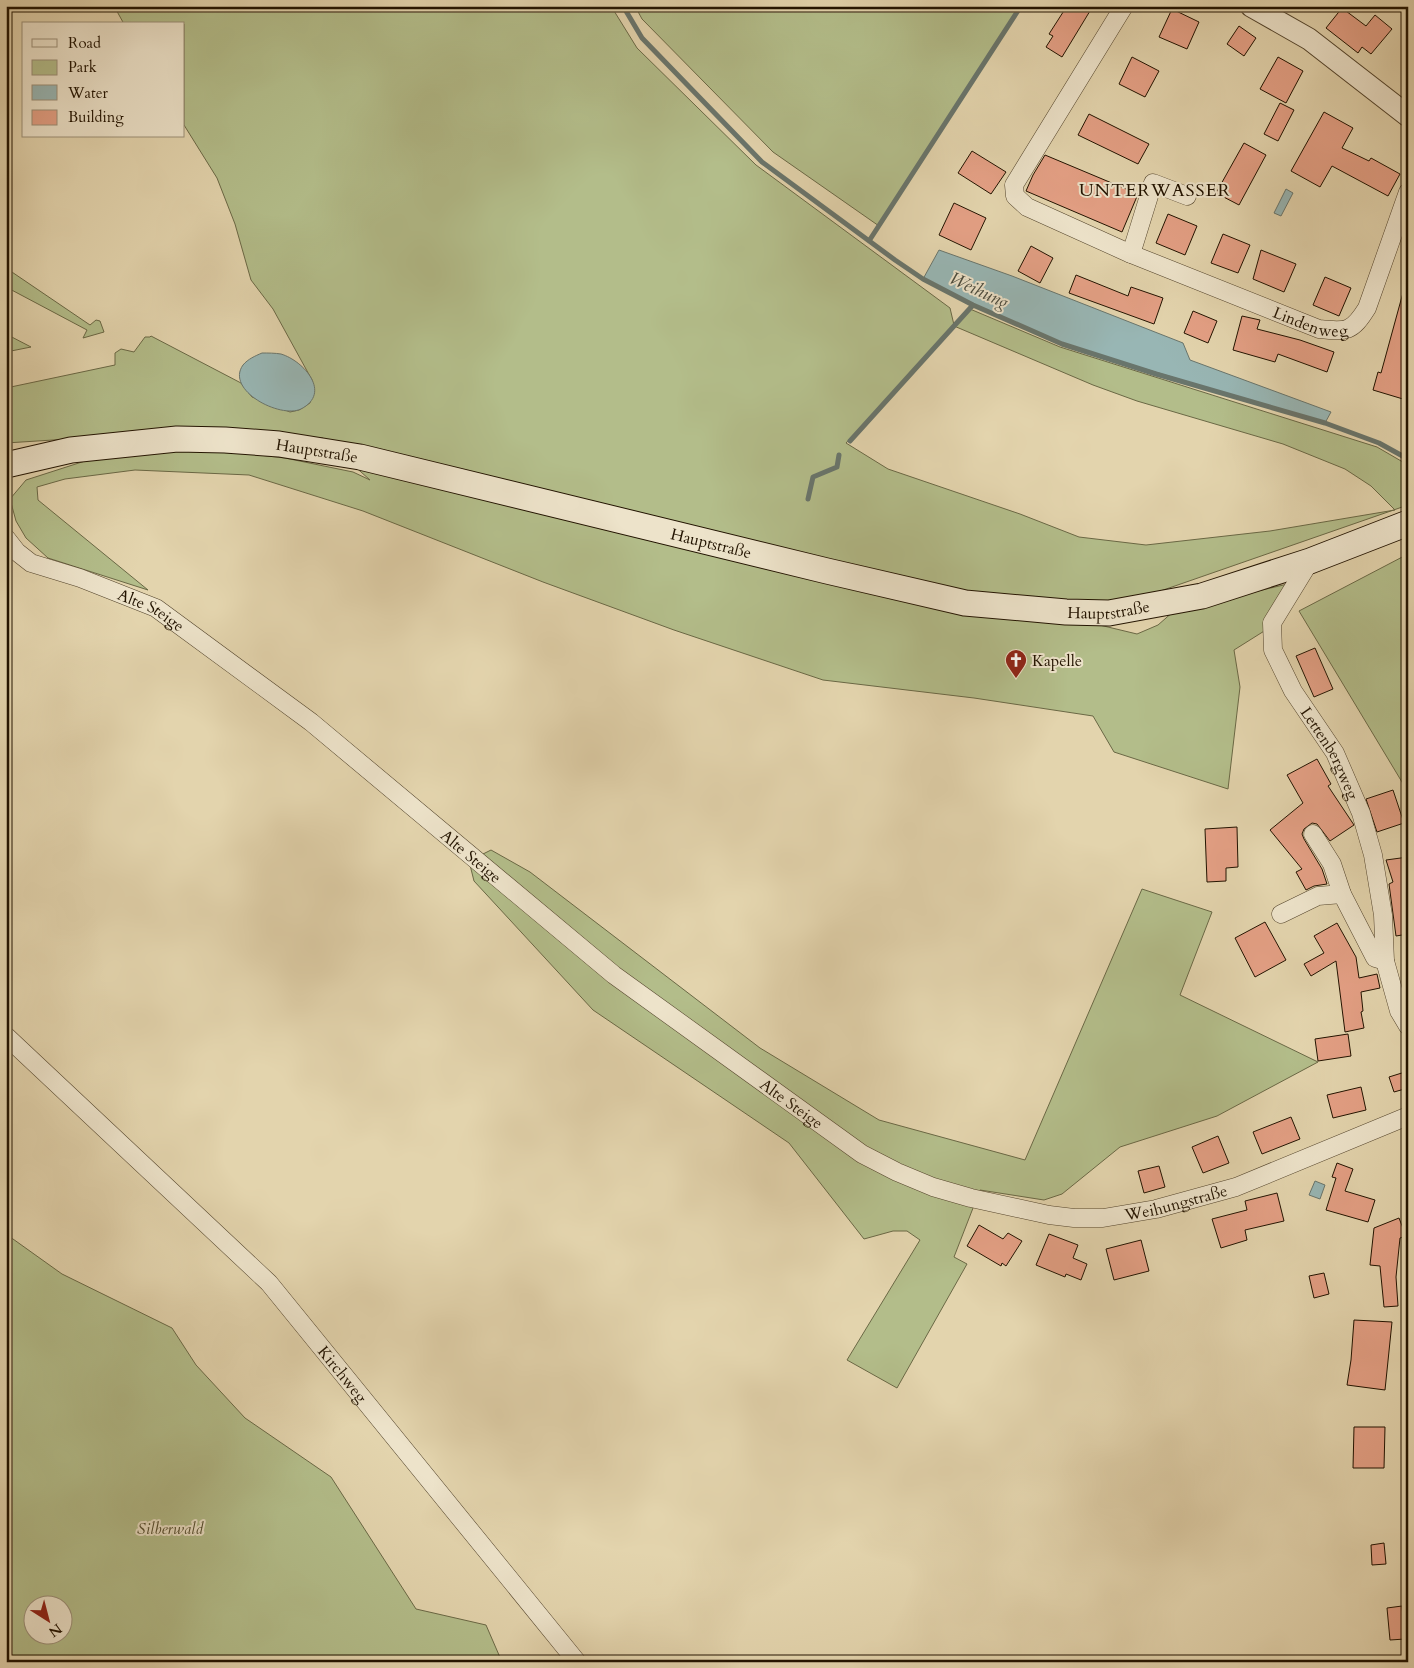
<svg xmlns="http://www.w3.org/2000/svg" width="1414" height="1668" viewBox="0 0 1414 1668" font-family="Cardo,serif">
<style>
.green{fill:#b3bd8a;stroke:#6a6845;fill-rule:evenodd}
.water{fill:#98b6b4;stroke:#69756c}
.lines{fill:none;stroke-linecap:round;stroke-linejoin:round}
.stream{stroke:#69756c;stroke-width:5}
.building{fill:#e4a085;stroke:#221300}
.minor-casing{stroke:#52432b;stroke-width:19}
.tertiary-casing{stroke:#52432b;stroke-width:23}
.secondary-casing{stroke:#221300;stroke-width:27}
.minor{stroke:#ede3ca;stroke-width:18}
.tertiary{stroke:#ede3ca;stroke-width:21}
.secondary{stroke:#ede3ca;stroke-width:25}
.labels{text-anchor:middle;stroke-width:4;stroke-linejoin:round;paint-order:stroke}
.street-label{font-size:16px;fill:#221300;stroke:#ede3ca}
.poi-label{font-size:16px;fill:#221300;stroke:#ede3ca;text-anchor:start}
.park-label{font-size:16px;font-style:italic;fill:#554e30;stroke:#ede3ca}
.neighbourhood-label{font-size:18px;letter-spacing:1px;fill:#221300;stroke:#ede3ca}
.water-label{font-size:18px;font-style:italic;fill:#4b4c3f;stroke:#ede3ca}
</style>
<rect width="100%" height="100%" fill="#e3d4ad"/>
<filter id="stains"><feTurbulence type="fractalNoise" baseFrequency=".004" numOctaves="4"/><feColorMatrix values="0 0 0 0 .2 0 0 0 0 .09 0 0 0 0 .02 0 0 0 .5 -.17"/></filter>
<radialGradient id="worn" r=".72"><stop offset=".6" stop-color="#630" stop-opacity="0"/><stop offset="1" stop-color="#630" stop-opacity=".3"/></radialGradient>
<path class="green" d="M114,6H611L637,48L756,165L950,308L954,325L970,309L1060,347L1377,447L1408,465V505L1146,596L1083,621L1137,634L1158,625L1174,611L1296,582L1269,628L1234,650L1240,687L1228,789L1114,752L1093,716L974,698L823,680L674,630L543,582L363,511L249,475L135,470L65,479L37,487L38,500L148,590L48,558L26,538L16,521L10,499L26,480L85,461L170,451L217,450L285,458L353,472L370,480L323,438L209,430L6,443V388L115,365V353L121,349L134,352L145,337H150L151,336L241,383L252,397L290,412L299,410L310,403L312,380L273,309L251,280L235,224L217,178L184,125V24H124ZM954,326L1093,385L1137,401L1283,444L1345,469L1371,486L1395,510L1270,531L1146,545L1079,537L1020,514L888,469L846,443Z
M635,6H1022L879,226L773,152L642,19Z
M6,268L90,325L96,320L100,321L104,332L83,338L87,330L6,287Z
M6,334L31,347L6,352Z
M1408,554V792L1299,611Z
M491,850L530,872L760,1048L879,1120L1025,1160L1142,889L1212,912L1180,995L1318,1062L1217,1116L1120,1147L1062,1194L1044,1200L980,1190L954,1257L967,1264L897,1388L847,1360L920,1240L907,1231H893L864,1239L789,1143L593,1010L474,881L469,861Z
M6,1234L62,1274L172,1328L196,1365L245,1418L331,1477L416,1609L486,1625L502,1662H6ZM32,1606H62V1636H32Z"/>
<path class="water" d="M1286,189L1293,193L1281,216L1274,213Z
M939,250L1012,276L1183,343L1190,360L1331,412L1325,423L1062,344L973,305L923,279Z
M262,353C268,353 275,353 281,354C304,361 332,393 301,409C280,419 225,390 243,365C248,359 255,356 262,353Z
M1315,1181L1325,1185L1320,1199L1309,1195Z"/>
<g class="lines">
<path class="stream" d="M623,6L642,38L762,162L895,260L923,279L973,305L1062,344L1156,374L1325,423L1379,443L1408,459
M869,241L1021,6
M850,441L973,305
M808,499L813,477L837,467L839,455"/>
</g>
<path class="building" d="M1067,6H1093L1062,57L1046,47L1053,36L1049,34Z
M1342,8L1366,26L1375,15L1392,29L1371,54L1362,47L1358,53L1326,28Z
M1172,9L1199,22L1187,49L1159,37Z
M1239,26L1256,38L1244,56L1227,44Z
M1132,57L1159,71L1145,97L1119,84Z
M1278,57L1303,71L1286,103L1260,89Z
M1280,103L1294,110L1278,141L1264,134Z
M1324,112L1353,128L1342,148L1369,161L1371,158L1400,174L1388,196L1332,166L1320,187L1291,171Z
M1089,114L1149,144L1138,164L1078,135Z
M1244,143L1266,155L1239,205L1216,193Z
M972,151L1006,172L991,194L958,173Z
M1045,155L1138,194L1122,232L1026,191L1033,175Z
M954,203L986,218L971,250L939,235Z
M1168,214L1197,226L1185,255L1156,243Z
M1223,234L1250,245L1238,273L1211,263Z
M1031,246L1053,258L1040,283L1018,271Z
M1261,250L1296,264L1284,292L1253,279Z
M1076,275L1128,296L1131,287L1163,298L1154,324L1069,293Z
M1325,277L1351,288L1339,316L1313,305Z
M1404,289L1408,290V380L1403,399L1373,390L1378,372L1381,373Z
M1193,311L1217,321L1208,343L1184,333Z
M1242,316L1260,320L1257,329L1300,340L1334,352L1327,372L1278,354L1275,362L1233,350Z
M1315,648L1333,689L1314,697L1296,656Z
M1317,759L1331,784L1328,786L1354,825L1330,841L1317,824L1312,823L1304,829L1302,834L1304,839L1322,869L1327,884L1314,886L1306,890L1296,872L1302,869L1270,830L1303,803L1287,775Z
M1393,790L1404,823L1377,832L1366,799Z
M1237,827L1238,867L1226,868V881L1207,882L1205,829Z
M1408,857V934L1396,936L1389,884L1393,882L1386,860Z
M1265,922L1286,960L1255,977L1235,938Z
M1337,923L1356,957L1359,978L1377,974L1380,988L1361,992L1363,1011L1361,1012L1364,1028L1345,1032L1336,961L1311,976L1304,964L1324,953L1314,936Z
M1348,1034L1351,1056L1318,1061L1315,1039Z
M1405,1072L1408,1088L1394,1092L1389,1077Z
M1361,1087L1366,1110L1333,1118L1327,1095Z
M1291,1117L1300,1139L1262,1154L1253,1132Z
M1218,1136L1229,1163L1203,1173L1192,1147Z
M1337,1163L1353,1169L1345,1191L1375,1200L1368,1222L1326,1210L1336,1178L1332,1177Z
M1159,1166L1165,1187L1144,1193L1138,1171Z
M1277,1193L1284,1221L1245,1230L1247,1240L1221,1248L1212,1219L1247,1210L1245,1201Z
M1399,1218L1406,1236L1400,1238L1396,1277L1398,1306L1384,1307L1380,1266L1370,1265L1374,1228Z
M979,1225L1003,1239L1008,1233L1022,1241L1006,1266L1002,1263L1001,1266L967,1246Z
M1049,1234L1078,1245L1073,1258L1087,1264L1081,1280L1066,1274L1065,1277L1036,1265Z
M1141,1240L1149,1271L1114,1280L1106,1249Z
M1324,1273L1329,1294L1314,1298L1309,1276Z
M1354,1320L1392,1322L1385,1390L1347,1385L1351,1360Z
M1354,1427H1385L1384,1468H1353Z
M1384,1543L1386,1564L1372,1565L1371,1545Z
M1402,1606L1405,1639L1390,1640L1387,1608Z"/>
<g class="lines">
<g class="minor-casing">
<g id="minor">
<path id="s1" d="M1124,6L1014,185L1015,196L1027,207L1131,254L1319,329C1347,332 1352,332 1367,308L1408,192"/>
<path d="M1131,254L1153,183L1187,196"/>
<path id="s2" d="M6,538L17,552L31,563L80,578L156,608L311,722L614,975L862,1154L897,1172L933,1187L971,1198L1049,1215L1074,1218H1103L1156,1209L1236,1187L1408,1116"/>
<path id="s3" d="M1310,561L1272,623L1273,650L1293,691L1335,753L1361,813L1373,855L1383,915L1385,961L1399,1011L1408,1026"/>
<path d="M1313,834L1332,864L1342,894L1375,958L1385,961"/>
<path d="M1281,914L1318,896L1342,894"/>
<path id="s4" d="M6,1036L269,1283L577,1662"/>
</g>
</g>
<g class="tertiary-casing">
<path id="tertiary" d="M1251,6L1309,39L1408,116"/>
</g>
<g class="secondary-casing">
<g id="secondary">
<path id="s5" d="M6,465L71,450L177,439L225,440L279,444L360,457L827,571L965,603L1066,612L1109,613L1202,596L1310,561L1408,523"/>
</g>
</g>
<use href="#minor" class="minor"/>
<use href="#tertiary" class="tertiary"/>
<use href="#secondary" class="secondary"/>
</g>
<defs>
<g id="church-pin" transform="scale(1.125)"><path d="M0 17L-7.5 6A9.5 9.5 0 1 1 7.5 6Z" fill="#8f2418" stroke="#ede3ca"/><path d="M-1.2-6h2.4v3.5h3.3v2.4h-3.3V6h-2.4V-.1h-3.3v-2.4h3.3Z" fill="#fff"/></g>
</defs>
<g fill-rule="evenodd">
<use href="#church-pin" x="1016" y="660"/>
</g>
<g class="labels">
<g class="street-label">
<text dy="6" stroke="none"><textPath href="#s1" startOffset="544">Lindenweg</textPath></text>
<text dy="6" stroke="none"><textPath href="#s5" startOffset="314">Hauptstraße</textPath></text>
<text dy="6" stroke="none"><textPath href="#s5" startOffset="719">Hauptstraße</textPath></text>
<text dy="6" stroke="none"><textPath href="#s5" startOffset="1124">Hauptstraße</textPath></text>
<text dy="6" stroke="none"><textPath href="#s2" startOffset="165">Alte Steige</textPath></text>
<text dy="6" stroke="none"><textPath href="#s3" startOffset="218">Lettenbergweg</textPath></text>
<text dy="6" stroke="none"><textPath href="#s2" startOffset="570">Alte Steige</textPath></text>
<text dy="6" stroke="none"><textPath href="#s2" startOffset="975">Alte Steige</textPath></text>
<text dy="6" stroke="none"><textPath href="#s2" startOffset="1388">Weihungstraße</textPath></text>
<text dy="6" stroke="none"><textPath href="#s4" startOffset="478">Kirchweg</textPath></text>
</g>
<g class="poi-label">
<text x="1032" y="666">Kapelle</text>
</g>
<g class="park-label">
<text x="170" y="1534">Silberwald</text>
</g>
<g class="neighbourhood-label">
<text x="1155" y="196">UNTERWASSER</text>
</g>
<g class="water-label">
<text transform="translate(979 290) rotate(25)" y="6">Weihung</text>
</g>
</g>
<rect width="1414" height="1668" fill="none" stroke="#e3d4ad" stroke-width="25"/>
<rect x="8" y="8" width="1399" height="1653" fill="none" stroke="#221300" stroke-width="2.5"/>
<rect x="12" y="12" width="1389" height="1643" fill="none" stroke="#221300"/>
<rect x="22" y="22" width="162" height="115" fill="#ede3ca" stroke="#9c9079"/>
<rect x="32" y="39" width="25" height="8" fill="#ede3ca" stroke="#9c9079"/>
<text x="68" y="48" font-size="15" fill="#221300">Road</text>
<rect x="32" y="60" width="25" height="15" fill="#b3bd8a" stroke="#9c9079"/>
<text x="68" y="72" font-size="15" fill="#221300">Park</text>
<rect x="32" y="85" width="25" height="15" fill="#98b6b4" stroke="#9c9079"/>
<text x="68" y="98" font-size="15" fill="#221300">Water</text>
<rect x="32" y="110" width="25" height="15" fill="#e4a085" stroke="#9c9079"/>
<text x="68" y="122" font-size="15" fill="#221300">Building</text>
<g transform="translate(48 1620) rotate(144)"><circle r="24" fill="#ede3ca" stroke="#9c9079"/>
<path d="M0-4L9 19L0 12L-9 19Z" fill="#8f2418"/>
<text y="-8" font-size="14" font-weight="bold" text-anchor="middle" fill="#221300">N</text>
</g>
<rect width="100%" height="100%" filter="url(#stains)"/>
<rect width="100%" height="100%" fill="url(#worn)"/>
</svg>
